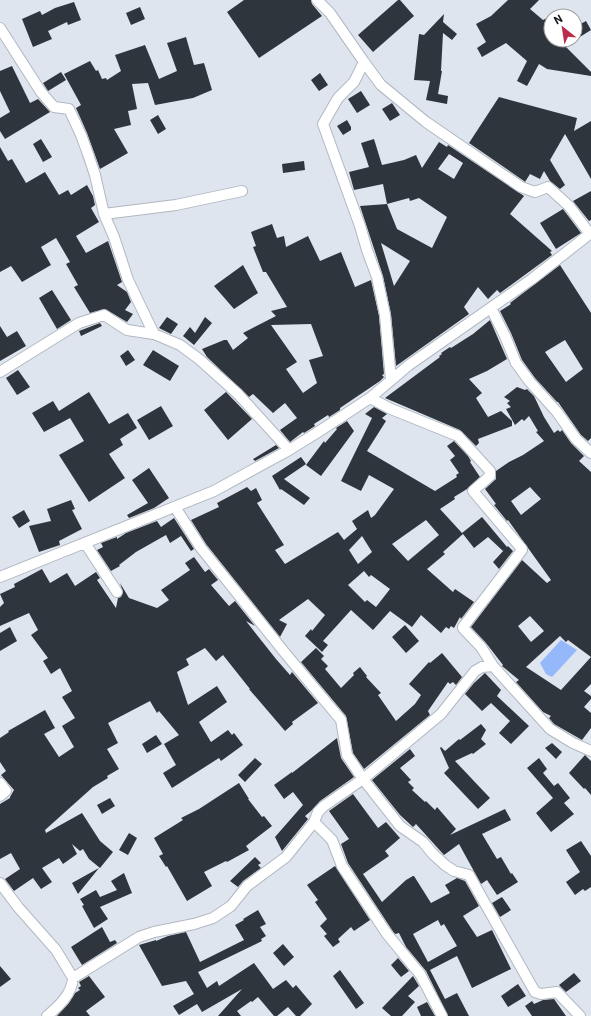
<svg xmlns="http://www.w3.org/2000/svg" width="591" height="1016" viewBox="0 0 591 1016" font-family="Roboto,sans-serif">
<style>
.water{fill:#94b8fa}
.building{fill:#2f353c;fill-rule:evenodd}
.lines{fill:none;stroke-linecap:round;stroke-linejoin:round}
.street-casing{stroke:#b1b8c1;stroke-width:12}
.street{stroke:#fff;stroke-width:10}
</style>
<rect width="100%" height="100%" fill="#dee5ef"/>
<path class="water" d="M561,640L577,650L552,677L546,674L540,663Z"/>
<path class="building" d="M244,0H311L312,4L322,16L259,58L227,12Z
M398,0H400L414,16L373,52L358,35Z
M508,0H539L530,9L543,20L551,16V40H574L565,46L591,72V76L547,69L539,64L527,86L517,81L527,61L506,43L482,57L477,48L486,42L476,24L491,16Z
M74,2L81,20L68,25L67,22L48,31L52,39L33,47L22,19L40,11L42,15L55,8Z
M140,7L145,19L131,25L126,13Z
M444,14L443,22L457,34L452,40L443,33L441,71H442L438,94L448,96L447,104L426,100L430,81L414,80L419,34L424,35Z
M586,21L591,30L575,40V27Z
M186,37L194,65L204,63L212,90L193,98L155,105L148,83L132,84L137,109L128,111L131,125L114,129L128,153L100,169L87,133L76,108L81,105L64,74L90,61L96,71L98,70L102,79L106,78L107,80L121,71L115,55L145,45L159,79L177,71L167,43Z
M12,66L30,103L38,99L50,112L5,139L0,131V118L10,112L0,91V71Z
M61,72L66,80L48,91L43,83Z
M320,73L328,85L319,91L311,80Z
M361,91L370,105L357,113L348,99Z
M499,97L577,118L574,131L591,121V179L565,134L550,160L565,185L560,189L550,181L544,171L540,179L530,174L525,182L524,181L469,143Z
M392,103L400,115L390,121L382,109Z
M158,115L166,129L158,134L150,120Z
M347,120L351,127V130L343,135L337,126Z
M41,139L52,157L43,162L33,144Z
M374,139L382,165L404,160L416,155L422,168L439,142L447,147L448,145L524,196L510,214L552,251L550,252L552,255L500,293L497,290L488,299L478,287L464,307L469,314L396,366L391,314L383,276L360,206L387,204L397,229L432,248L447,217L419,198L410,201L409,198L387,204L383,184L354,190L349,172L369,167L361,143ZM449,154L463,163L454,179L438,169ZM381,243L410,261L394,286Z
M0,147L8,161L12,159L26,183L45,172L59,195L68,190L71,195L87,185L93,196L95,205L91,208L99,222L76,236L86,253L108,241L122,282L117,285L127,292L131,302L125,310L133,314L127,322L105,309L90,313L74,287L78,285L66,264L70,262L56,238L41,247L51,265L22,282L11,266L0,272Z
M304,161L305,170L283,173L282,164Z
M591,191V220L589,221L573,201Z
M563,209L581,233L556,249L540,223Z
M272,224L277,238L284,236L286,247L308,236L320,261L341,252L355,287L371,280L379,316L384,374L382,375L384,377L380,381L340,408V410L329,417L328,415L314,424L315,426L304,433L303,432L290,442L280,430L297,418L285,403L273,413L253,394L249,397L207,357L202,349L224,340H227L233,350L248,338L243,333L276,316L271,311L287,307L266,272H263L253,247L256,246L251,232ZM311,324L323,356L309,360L317,383L303,393L286,369L297,362L271,325Z
M243,265L258,293L234,309L214,286Z
M560,265L591,313V438L588,441L581,435L558,402H557L535,378L522,360L511,333L500,311L511,304L510,303ZM565,340L583,369L566,382L545,352Z
M52,290L71,320L57,329L39,298Z
M167,317L178,324L171,334L159,328Z
M205,317L212,323L194,345L183,336L190,327L195,333Z
M490,320L507,359L487,371L469,379L482,393L476,398L488,417L501,411L512,421V426L478,439L479,443L476,446L460,430L385,398L440,357L439,356L442,354L441,353L450,347L451,348L473,334Z
M100,323L102,326L81,336L79,331Z
M0,326L7,337L17,331L26,346L0,361Z
M128,350L135,360L126,366L120,356Z
M153,350L179,366L170,381L143,365Z
M18,370L30,387L17,395L6,378Z
M517,387L525,390L527,389L534,396L544,417L554,433L558,430L560,432L562,430L571,443L584,456L579,461L591,472V684L584,691L591,696V699L584,707L591,713V728L582,740L554,724L549,718L551,716L543,712L516,682L519,680L502,666L503,665L486,643L471,627L522,560L547,583L551,580L508,520L507,521L494,505L496,504L485,489L496,479V471L509,462L523,455L544,441L536,432L538,431L529,416L524,421L522,419L515,425L506,409L511,407L507,403L510,401L504,397ZM530,487L541,499L521,515L511,501ZM530,616L544,631L531,642L518,626ZM560,636L566,642L568,640L591,657L561,690L526,667Z
M89,392L109,424L128,413L137,428L120,439L123,445L109,454L125,478L89,502L59,455L84,441L70,418L44,432L32,413L53,401L59,411Z
M226,392L252,419L228,440L204,410Z
M161,406L173,426L149,440L137,420Z
M374,407L387,414L382,418L386,421L367,451L435,491L457,477L456,475L459,473L450,460L455,456L447,446L454,441L468,456L471,461L470,462L480,477L467,489L454,497L455,499L440,509L462,533L482,517L507,547L508,546L513,551L499,569L493,562L505,549L503,551L488,537L474,548L463,534L443,552L445,554L427,569L453,592L455,589L474,602L461,619L460,617L454,628L451,626L449,629L446,627L441,633L421,615L412,627L390,611L373,630L351,610L323,641L328,645L322,652L305,636L311,629L312,631L325,615L308,599L279,620L287,624L280,637L206,544L191,520L219,507L217,503L247,487L251,491L256,488L262,500L257,503L284,545L275,550L285,564L338,532L344,540L357,529L352,521L368,510L371,518L375,515L394,489L369,475L361,491L341,481L372,418L365,414ZM426,520L439,535L408,561L392,544ZM362,536L372,552L358,564L349,550ZM364,571L369,577L371,575L390,589L376,607L367,600L365,602L348,585Z
M347,421L354,431L321,476L306,465L324,441L325,443L337,429L336,428Z
M276,445L279,448L255,461L253,459Z
M301,457L306,464L284,479L310,498L304,505L281,489L280,490L272,476Z
M149,468L169,498L154,508L129,518L127,515L148,503L132,480Z
M71,500L75,509L72,510L82,529L59,541L60,545L39,552L29,526L51,521L47,509Z
M24,510L30,521L19,528L12,517Z
M174,518L194,549L191,551L181,536L170,543L166,535L136,552L119,565L120,566L111,571L97,550L103,547L101,543L117,537V539L126,533L157,521L161,527Z
M194,557L205,572L209,569L218,580L211,585L229,606L235,601L255,626L246,621L276,659L290,675L292,672L318,703L292,722L293,724L285,731L249,689H250L223,655L216,661L205,648L186,659L189,665L177,672L188,705L217,686L227,702L199,722L211,742L228,730L232,735L234,733L243,745L221,761L219,758L172,788L163,773L176,765L164,744L179,735L159,711L157,713L150,701L108,723L118,743L107,749L119,769L107,776L108,778L93,787L45,830L46,833L82,813L100,841L113,852L100,868L89,859L83,849L80,851L72,844L77,854L63,864L59,858L42,868L52,882L41,889L33,878L14,891L5,879L20,869L11,853L0,859V804L10,798V797L14,790L1,775L6,771L0,762V738L9,732L8,731L45,710L55,728L44,734L59,757L74,747L62,726L75,718L62,697L72,691L60,668L51,674L43,661L48,658L31,635L38,630L29,613L0,626V607L4,603L0,594L15,587L14,584L42,569L50,583L67,573L75,586L96,572L100,578L97,580L116,608L118,598L121,597L123,592L120,583L129,598L157,608L169,600L161,590L190,570L185,563Z
M405,625L419,641L406,653L392,637Z
M10,627L17,641L0,651V633Z
M316,648L324,656L321,659L328,666L325,669L341,688L354,675L353,673L360,667L367,676L366,677L381,693L378,695L396,721L415,704L421,695L409,684L429,662L430,663L442,653L462,677L456,685L453,682L450,684L448,682L428,711L430,715L364,769L353,753L346,716L301,662Z
M485,673L501,690L497,696L529,726L511,744L499,733L510,721L491,703L482,711L465,694L474,683Z
M481,724L486,730L481,739L486,744L473,754L472,753L455,761L490,798L478,809L444,773L449,768L440,748L441,747L445,751L459,739L460,740Z
M156,735L162,744L147,753L142,744Z
M337,738L341,758L354,777L320,801L311,811L305,816L308,819L282,851L275,837L303,805L293,792L284,799L274,785L292,772V773Z
M552,743L562,752L556,759L545,748Z
M410,749L415,756L400,768L411,780L408,782L414,788L412,790L425,802L426,801L435,810L437,807L456,829L450,835L505,809L511,820L482,834L497,859L501,857L511,874L512,873L518,882L497,895L487,880L481,884L459,844L444,855L416,824L413,827L400,815L372,780Z
M585,755L591,761V795L585,788L584,789L569,773Z
M255,758L262,764L245,782L238,775Z
M539,758L547,769L543,773L554,786L558,783L570,798L564,803L574,814L551,832L536,813L553,798L527,768Z
M239,783L249,799H248L262,817L264,816L272,826L246,846L249,850L227,862L226,861L204,872L212,886L187,901L167,866L166,867L159,856L163,854L154,838L183,820L181,818L199,809Z
M353,794L378,828L386,822L400,838L385,851L389,856L363,874L382,902L406,880L413,876H414L431,903L450,893L445,885L457,878L465,881L479,906L463,916L477,937L492,930L511,969L472,988L457,956L430,970L445,999L457,993L469,1016H448L426,971L406,947L399,933L395,934L392,930L348,863L341,844L349,839L329,811ZM438,920L441,926L444,924L457,946L428,962L413,934Z
M110,798L115,806L102,814L97,805Z
M129,833L137,838L128,855L119,850Z
M581,841L591,856V887L585,891L583,889L575,895L566,882L580,872L566,850Z
M255,857L261,863L258,865L261,868L243,881L238,887L230,881Z
M335,866L370,920L354,931L351,927L338,939L340,942L333,947L324,936L327,934L320,926L327,919L315,902L318,900L307,885Z
M99,868L78,894L72,883Z
M124,873L132,893L100,907L108,919L94,928L82,906L84,905L80,899L96,890L100,897L117,890L111,881Z
M502,897L511,910L500,917L492,903Z
M258,910L266,924L260,927L266,936L261,939L262,941L198,972L207,988L217,981L219,986L254,963L273,989L286,980L293,988L296,985L312,1004L300,1016H296L288,1007L277,1016H274L258,997L252,1002L251,1001L237,1011L241,1016H218L242,989L202,1012L197,1004L179,1015L173,1006L194,994L186,981L162,986L139,945L156,940V941L168,936L186,932L200,962L244,940L235,925L244,920L243,919Z
M102,927L110,942L115,940L117,943L82,965L71,947Z
M283,944L294,957L284,966L273,953Z
M398,958L409,971L401,977L391,965Z
M0,966L11,979L0,987Z
M340,970L364,1003L356,1009L333,976Z
M574,973L581,981L566,992L559,985Z
M89,976L105,997L86,1011L90,1016H57L69,1003L75,993L80,990L78,988L81,986L79,982Z
M413,976L419,986L408,996L415,1002L402,1016H391L382,1008Z
M518,984L526,996L508,1007L501,996Z
M554,999L566,1016H532L525,1006L532,1001L534,1004L543,1000Z
M427,1002L435,1016H421L417,1007Z"/>
<g class="lines">
<g class="street-casing">
<path id="street" d="M317,0L330,13L364,62L354,82L338,98L323,124L360,226L367,250L377,277L385,315L391,380
M0,28L41,92L54,107L69,109L81,135L88,154L95,175L104,214L114,237L128,280L154,334L180,345L199,359L238,394L289,450
M364,62L381,85L426,122L521,187L535,192L548,187L569,206L590,234
M104,214L176,205L242,191
M491,308L505,336L516,363L530,382L557,412L576,439L591,453
M0,372L79,323L104,315L127,330L154,334
M370,398L391,409L458,436L490,471V476L473,491L522,549V550L463,627V628L481,647L493,666
M175,507L201,548L285,653L341,720L347,755L363,779L324,806L318,812L314,822
M85,543L117,592
M0,577L214,491L289,450L315,434L370,398L409,365L532,279L591,233
M0,783L6,791L0,796
M0,883L18,907L56,950L73,978L139,937L154,932L194,924L213,918L231,906L247,886L286,857L314,822L332,840L342,866L387,934L420,974L442,1016
M47,1016C59,1006 72,994 73,978
M580,1016L557,992L541,994L535,992L469,875L454,871L445,865L433,854L423,842L400,826L363,779L441,714L475,671L482,667L493,666L550,729L573,743L591,751"/>
</g>
<use href="#street" class="street"/>
</g>
<g transform="translate(563 28) rotate(330)"><circle r="19" fill="#ffffff" stroke="#a0a1a2"/>
<path d="M0-3L7 15L0 10L-7 15Z" fill="#bb2a49"/>
<text y="-6" font-size="11" font-weight="bold" text-anchor="middle" fill="#121417">N</text>
</g>
</svg>
